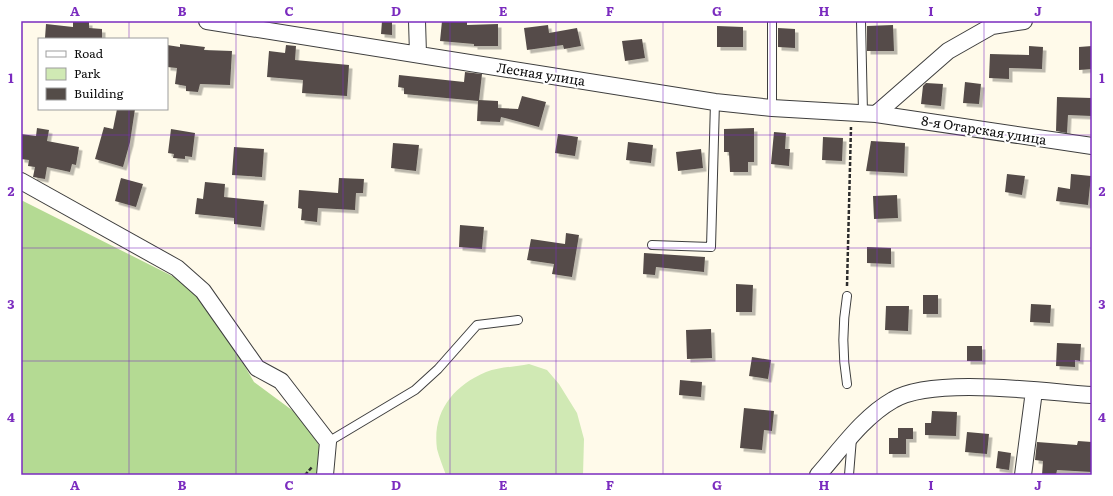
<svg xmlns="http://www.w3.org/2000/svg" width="1113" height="496" viewBox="0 0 1113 496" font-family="Literata,serif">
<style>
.green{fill:#d0e9b4}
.forest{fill:#b4da93}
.building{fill:#544c48;filter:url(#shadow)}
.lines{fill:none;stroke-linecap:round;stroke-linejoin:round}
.service-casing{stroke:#3e3e3e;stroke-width:10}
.minor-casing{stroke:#3e3e3e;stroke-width:18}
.path{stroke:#2d2d2d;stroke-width:2.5;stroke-dasharray:4 2;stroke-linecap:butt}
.service{stroke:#fff;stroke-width:8}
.minor{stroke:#fff;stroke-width:16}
.grid{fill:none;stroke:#7b2cbf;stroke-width:1;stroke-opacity:0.55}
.labels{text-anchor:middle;stroke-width:4;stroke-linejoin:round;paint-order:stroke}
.street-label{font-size:13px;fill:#0b0b0b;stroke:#fff}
.neatline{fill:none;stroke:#7b2cbf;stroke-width:1.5}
.grid-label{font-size:13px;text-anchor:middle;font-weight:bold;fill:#7b2cbf}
</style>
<defs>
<filter id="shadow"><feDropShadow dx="3.5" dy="3.5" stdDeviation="0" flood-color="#0004"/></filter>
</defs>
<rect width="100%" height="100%" fill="#fffaea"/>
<path class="green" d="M529,364L547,370L559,384L577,413L584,439L583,475H446C443,467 439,457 437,449C432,412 453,386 486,372C499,367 515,367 529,364Z"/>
<path class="forest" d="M21,200L200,290L254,382L304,419L321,449L319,475H21Z"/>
<path class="building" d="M73,21L89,22V28L102,29V39L45,38L46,24L73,27Z
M382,21H392V35L381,34Z
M442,21L467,22V25L498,24V46H474V44L440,41Z
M548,25L549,33L577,28L581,46L564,49L563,45L527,50L524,28Z
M893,25L894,51H867V26Z
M717,26L743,27V47H717Z
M778,28L795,29V48L778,47Z
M642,39L645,58L625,61L622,41Z
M180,44L205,47L204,50L232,51L230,85L200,84L198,92L186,91V86L175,84L177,68L167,67V45L180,47Z
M286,45L296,46L295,60L349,65L347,96L302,93L303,80L267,77L269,51L285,53Z
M1029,46L1043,47L1042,69L1009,68V79L989,78L990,54L1029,55Z
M1092,46V69L1079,70V47Z
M465,72L482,74L479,100L498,101V108L518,109L522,96L546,102L539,127L501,117L500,122L477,121L478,101L404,94V88L398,87L399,75L464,82Z
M965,82L981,84L979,104L963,103Z
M926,83L943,84L941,106L921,104L923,86Z
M1057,97L1092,98V116L1068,115L1067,133L1056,131Z
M117,109H135L130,142L123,167L95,159L104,127L113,129Z
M37,128L49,130L47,141L79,147L76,165L72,164L70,172L47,167L45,179L33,177L35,167L28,166L29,160L21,159V134L36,136Z
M754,128V162H748V172H730L729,152H724V129Z
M171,129L195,133L192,157L185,156V159L173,158L174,154L168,153Z
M774,132L786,133L785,149H790L789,166L771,164Z
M558,134L578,137L575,156L555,153Z
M823,137L843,138L842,161L822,160Z
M871,141L905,143L904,173L866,171Z
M628,142L653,145L651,163L626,160Z
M393,143L419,145L416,171L391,168Z
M234,147L264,149L262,177L232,175Z
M701,149L703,168L678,171L676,152Z
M1007,174L1025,176L1022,195L1005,192Z
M1071,174L1091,176L1088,205L1056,201L1058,187L1070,189Z
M121,178L143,184L136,207L115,201Z
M339,178L364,179L363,193H356L355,210L318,208L317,222L301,220L302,209L298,208L299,190L338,193Z
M205,182L225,184L224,197L264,201L261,227L234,224V218L195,214L197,198L203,199Z
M897,195L898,218L874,219L873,196Z
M460,225L484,227L482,249L459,247Z
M566,233L579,235L572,277L552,274L554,264L527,260L531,239L565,244Z
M867,247L891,248V264L867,263Z
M644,253L705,257L704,272L656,267L655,275L643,274Z
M736,284L753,285L752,312H736Z
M923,295H938V314H923Z
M1031,304L1051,305L1050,323L1030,322Z
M886,306H909L908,331L885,330Z
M711,329L712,358L687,359L686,330Z
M1057,343L1081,344L1080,361L1075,360V367L1056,366Z
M967,346H982V361H967Z
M752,357L771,360L768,379L749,376Z
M680,380L702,382L701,397L679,395Z
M744,408L774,411L772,431L764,430L762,450L740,448Z
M932,411L957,412L956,436L925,435V423H931Z
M898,428H913V439H906V454H889V438H898Z
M967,432L989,434L987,454L965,452Z
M1078,441L1092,442V472L1057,470L1056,475H1042L1043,461L1035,460L1037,442L1077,445Z
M998,451L1011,453L1009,470L996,468Z"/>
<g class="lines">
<g class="service-casing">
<path id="service" d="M861,21L863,113
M772,108V21
M652,245L711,247L715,102
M847,296C842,326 842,354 847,384
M328,442L415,390L438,369L477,325L518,320
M849,475L852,438"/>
</g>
<g class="minor-casing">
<path id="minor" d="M207,21L715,102L772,108L876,114L1092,146
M417,21L418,54
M876,114L948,51L992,26L1024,21
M21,181L177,268L203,291L257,368L281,381L328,442L325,475
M818,475C841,449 863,417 893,400C933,376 1044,392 1092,395
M1023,475L1034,391"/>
</g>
<path class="path" d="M847,286L851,127
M305,475L312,467"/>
<use href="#service" class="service"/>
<use href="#minor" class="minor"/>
</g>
<path class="grid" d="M129,21V39M236,21V475M343,21V475M450,21V475M556,21V475M663,21V475M770,21V475M877,21V475M984,21V475M129,109V475M21,135H1092M21,248H1092M21,361H1092"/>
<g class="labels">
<g class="street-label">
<text transform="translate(541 74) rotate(9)" y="5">Лесная улица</text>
<text transform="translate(984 130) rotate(9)" y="5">8-я Отарская улица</text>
</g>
</g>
<rect width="1113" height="496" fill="none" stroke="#ffffff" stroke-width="44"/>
<rect x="38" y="38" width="130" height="72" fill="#ffffff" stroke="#9d9d9d"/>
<rect x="46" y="51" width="20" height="6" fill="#ffffff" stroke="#9d9d9d"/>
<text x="74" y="58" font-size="12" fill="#0b0b0b">Road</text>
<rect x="46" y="68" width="20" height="12" fill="#d0e9b4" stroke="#9d9d9d"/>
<text x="74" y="78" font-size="12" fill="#0b0b0b">Park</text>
<rect x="46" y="88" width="20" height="12" fill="#544c48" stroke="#9d9d9d"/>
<text x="74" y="98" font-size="12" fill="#0b0b0b">Building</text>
<rect x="22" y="22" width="1069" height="452" class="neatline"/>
<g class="grid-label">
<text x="75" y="16">A</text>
<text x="182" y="16">B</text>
<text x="289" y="16">C</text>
<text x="396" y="16">D</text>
<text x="503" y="16">E</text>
<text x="610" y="16">F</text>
<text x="717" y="16">G</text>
<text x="824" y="16">H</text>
<text x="931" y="16">I</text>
<text x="1038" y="16">J</text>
<text x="11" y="83">1</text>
<text x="1102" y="83">1</text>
<text x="11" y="196">2</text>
<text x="1102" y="196">2</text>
<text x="11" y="309">3</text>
<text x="1102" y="309">3</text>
<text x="11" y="422">4</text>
<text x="1102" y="422">4</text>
<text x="75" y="490">A</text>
<text x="182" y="490">B</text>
<text x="289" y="490">C</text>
<text x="396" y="490">D</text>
<text x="503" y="490">E</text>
<text x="610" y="490">F</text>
<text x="717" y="490">G</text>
<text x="824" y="490">H</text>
<text x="931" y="490">I</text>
<text x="1038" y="490">J</text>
</g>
</svg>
